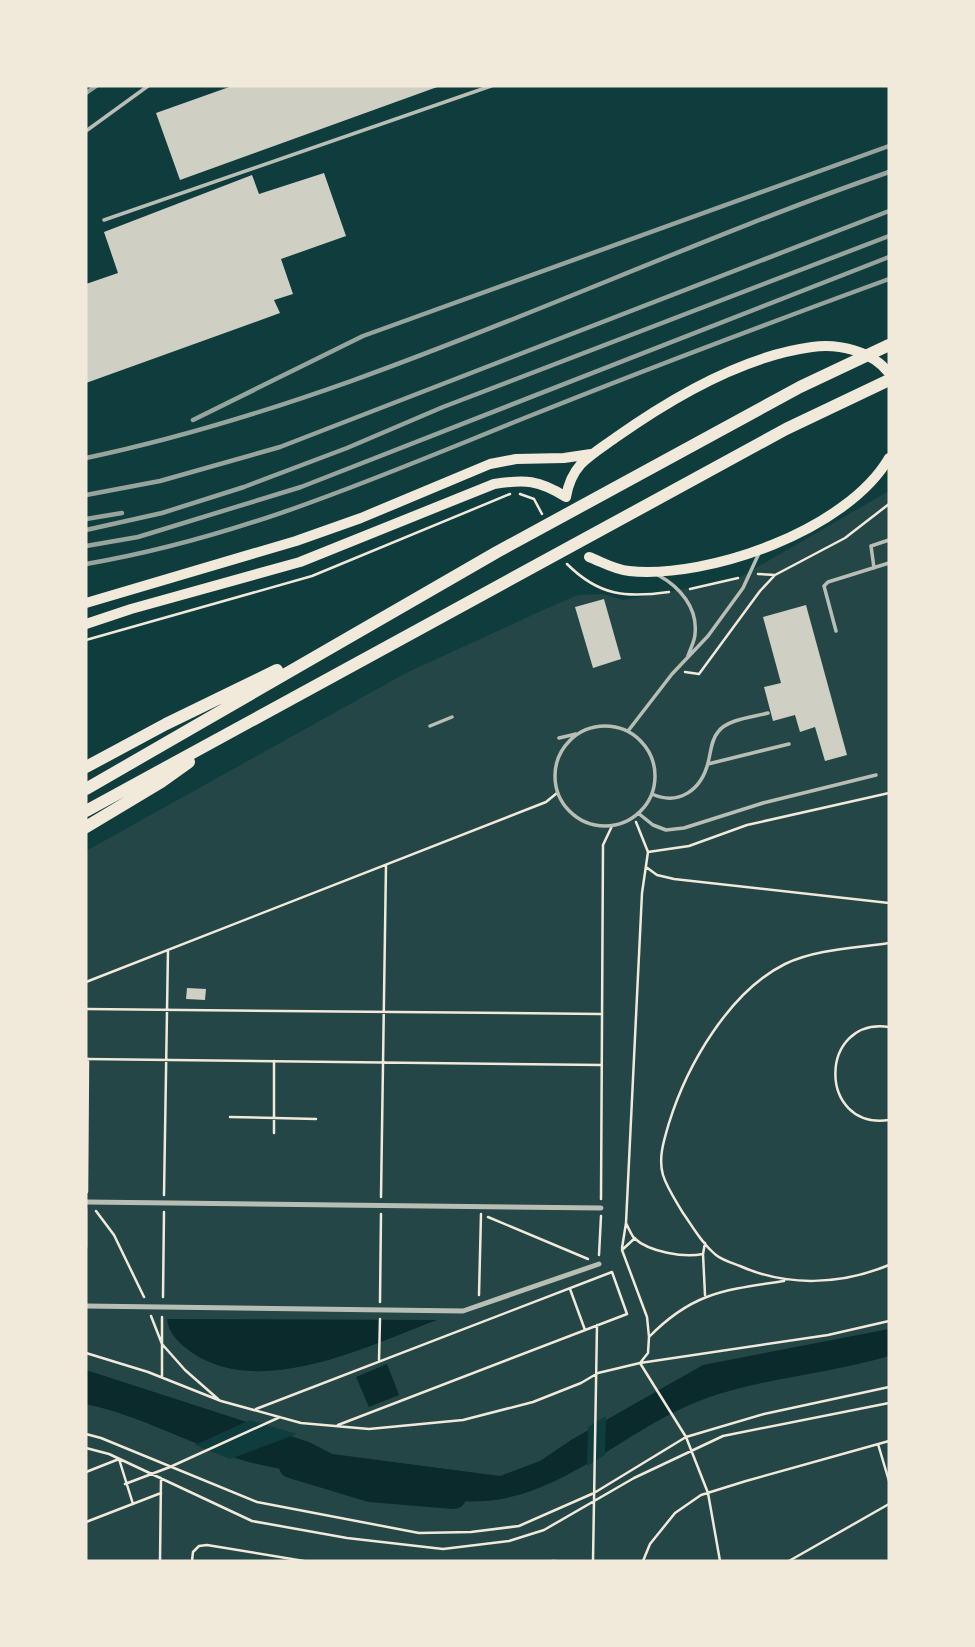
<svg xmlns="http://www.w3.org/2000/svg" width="975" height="1647" viewBox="0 0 975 1647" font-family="Lato,sans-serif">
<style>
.green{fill:#244646}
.water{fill:#0a2a2b}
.pier{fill:#0f3d3e}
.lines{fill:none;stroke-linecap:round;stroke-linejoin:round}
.river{stroke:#0a2a2b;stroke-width:24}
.building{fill:#cfcfc3}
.path{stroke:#f1e9da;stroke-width:2.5}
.service{stroke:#b8beb3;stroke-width:3.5}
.pedestrian{stroke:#b8beb3;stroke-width:5}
.secondary{stroke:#f1e9da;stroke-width:10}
.motorway{stroke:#f1e9da;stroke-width:12}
.rail{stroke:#97a49c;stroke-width:4.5}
</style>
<rect width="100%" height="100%" fill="#0f3d3e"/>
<path class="green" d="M889,491V1561H86V851L406,673L541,611L578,595L603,594L623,600L735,580Z"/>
<path class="water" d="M167,1319L437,1320C368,1346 260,1400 191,1352C180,1344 168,1333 167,1319Z
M889,1329V1356C825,1375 756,1378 694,1403C623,1432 564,1495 485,1501C440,1504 392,1489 349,1481C315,1474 278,1470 245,1461C191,1445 142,1416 86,1404V1370L309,1442L332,1454L500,1476L540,1461L571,1440L703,1365Z
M387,1364L399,1395L369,1407L356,1377Z"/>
<path class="pier" d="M606,1416L605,1455L587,1466L588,1427Z
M250,1420L297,1434L230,1459L195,1445Z"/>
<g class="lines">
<path class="river" d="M291,1466L370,1490L454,1497"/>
</g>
<path class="building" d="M232,86H440L180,180L156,113Z
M324,173L346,236L281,259L293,294L274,300L280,313L86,383V284L118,273L104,232L252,175L259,194Z
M604,599L621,659L593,668L575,607Z
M806,605L847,755L825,761L815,727L800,732L795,715L773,721L764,687L781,683L763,617Z
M187,988L206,989L205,1000L186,999Z"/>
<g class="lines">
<path class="path" d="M520,494L534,499L542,514
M567,564C599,596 626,598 669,592
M758,574L775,575
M690,589L738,578
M86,640L312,576L510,494
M685,672L699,674L760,591L775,575L845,538L889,504
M636,822L648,852L642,893L626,1223C628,1227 631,1234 634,1238C649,1252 684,1258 703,1254
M648,852L689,846L747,825L889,793
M646,867L657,875L674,879L889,903
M889,943C856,948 816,949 785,964C729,992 687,1065 669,1123C664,1140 658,1158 663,1175C667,1188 676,1201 683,1213C693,1227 702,1244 716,1255C722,1260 732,1263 740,1266C787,1287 841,1285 889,1265
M86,982L546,802L557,793
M86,1009L600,1014
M889,1027C818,1017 817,1130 889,1120
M86,1059L602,1065
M274,1061V1133
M230,1117L316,1119
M87,1192L88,1059
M164,1195L168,950
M381,1197L386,865
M601,1199L603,845L612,826
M96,1211L114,1235L144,1297
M488,1217L588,1259
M635,1238L622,1250L647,1317L649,1337
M86,1247V1209
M622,1248L626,1223
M599,1255L601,1216
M570,1289L585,1330
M479,1295L481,1214
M705,1295L703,1254L705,1243
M163,1297L164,1212
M380,1302L381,1214
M151,1316L162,1344L185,1370L218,1399
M86,1353L148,1372L221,1401L301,1423L369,1429L463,1420L533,1402L581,1383L598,1373L640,1363L828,1335L889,1321
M379,1360L380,1319
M162,1377V1317
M256,1409L612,1272L627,1314L338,1425
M86,1434L101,1438L257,1502L419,1533L471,1532L519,1526L594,1493L686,1437L764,1414L889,1387
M878,1444L889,1481
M86,1448L109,1454L252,1521L347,1538L443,1549L509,1541L544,1530L634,1478L723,1436L889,1403
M86,1472L119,1459L133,1504
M125,1484L170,1467L280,1417
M86,1522L161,1493
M160,1561L161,1478
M192,1561L193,1552L199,1546L207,1545L304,1561
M552,1561H555
M593,1561L597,1325
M643,1561L650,1544L675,1513L701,1495L746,1481L889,1441
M720,1561L708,1493L686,1437L640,1363L648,1353L649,1337C693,1292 725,1290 784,1281
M789,1561L889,1504"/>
<path class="service" d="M86,131L148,86
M104,220L491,86
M874,568L871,546L889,540
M658,575C680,587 698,608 695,634C695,641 690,649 688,656
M836,631L824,586L828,582L889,563
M430,726L452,717
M555 776a50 50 0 1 1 100 0a50 50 0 1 1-100 0Z
M628,731L672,674L708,636L743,588L760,551
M559,738L576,734
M708,764L789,744
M652,794C679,806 701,790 708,763C711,752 711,740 718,732C727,719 754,717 768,713
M638,813L653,825L666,830L684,828L763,803L876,775"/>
<path class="pedestrian" d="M87,1202L601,1208
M86,1306L463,1311L599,1264"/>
<path class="secondary" d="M589,557C602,562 615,570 629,571C709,579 847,530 889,458
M86,603L296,541L361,518L490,464L516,459L564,458L591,454
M86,624L131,609L300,562L494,484C525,479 539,480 566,497C568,485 573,473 581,464C591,454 604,446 615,438C670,399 744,356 812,347C838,343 872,351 889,373"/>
<path class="motorway" d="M86,767L166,724L277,670
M86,789L497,552L800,387L889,345
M86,811L786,429L889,380
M86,827L161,782L189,762"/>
<path class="rail" d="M86,93L96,86
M193,420L363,336L889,146
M86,458C365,399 621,265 889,172
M86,495L160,481L280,447L889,211
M86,519L122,513
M86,530L162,513L244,487L347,448L443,407L889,236
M86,546L138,537L301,487L889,257
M86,564C240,538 378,477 522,419C644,370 766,324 889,279"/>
</g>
<rect width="975" height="1647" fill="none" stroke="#f1e9da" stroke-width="175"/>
</svg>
